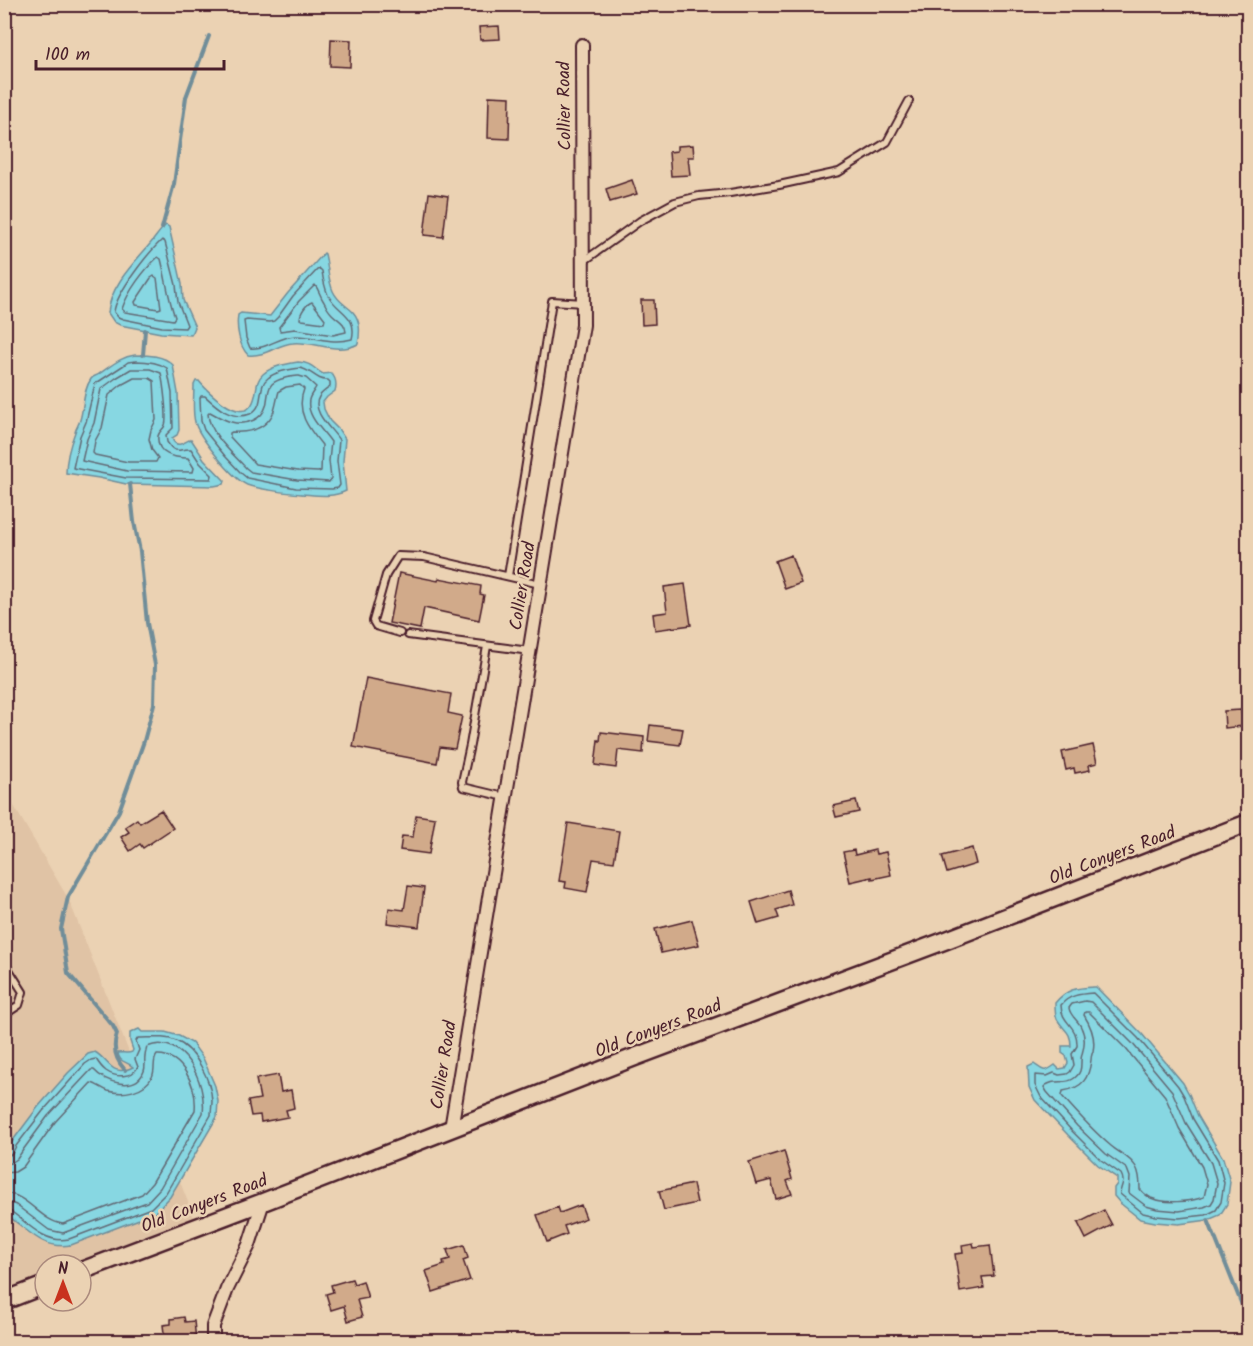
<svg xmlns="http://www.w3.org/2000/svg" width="1253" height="1346" viewBox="0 0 1253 1346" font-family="Kalam,sans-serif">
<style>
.built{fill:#e0c3a5}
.water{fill:#87d7e2;stroke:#6f8d99;stroke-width:1.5}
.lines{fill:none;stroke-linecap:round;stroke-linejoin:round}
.shore{stroke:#626974;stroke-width:1.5}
.stream{stroke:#6f8d99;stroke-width:4}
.building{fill:#d1aa8a;stroke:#4a1f2b;stroke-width:1.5}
.lane-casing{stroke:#4a1f2b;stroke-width:10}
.street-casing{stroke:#4a1f2b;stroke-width:16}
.secondary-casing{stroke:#4a1f2b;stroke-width:21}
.lane{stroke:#ebd2b3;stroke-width:6}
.street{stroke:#ebd2b3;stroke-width:12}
.secondary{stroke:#ebd2b3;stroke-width:16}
.labels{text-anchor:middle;stroke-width:5;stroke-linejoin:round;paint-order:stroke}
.street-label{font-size:18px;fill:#4a1f2b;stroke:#ebd2b3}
</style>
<rect width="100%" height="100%" fill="#ebd2b3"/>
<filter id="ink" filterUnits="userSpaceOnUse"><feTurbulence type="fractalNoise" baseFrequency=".0167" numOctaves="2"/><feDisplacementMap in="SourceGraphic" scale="12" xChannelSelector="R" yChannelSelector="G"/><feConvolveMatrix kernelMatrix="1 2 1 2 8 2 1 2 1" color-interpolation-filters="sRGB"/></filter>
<g filter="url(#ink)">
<path class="built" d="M4,789L69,900L199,1230L81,1265H45V1288L4,1303Z"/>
<path class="water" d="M166,225L169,227L182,284L183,300L195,327L193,332L191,335L161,333L120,325L114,322L108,313C110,286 134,263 150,244C156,237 160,230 166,225Z
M324,253L325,254C328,266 328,280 333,291C338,302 345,304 353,312C361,321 360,333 358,344C337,355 315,341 293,343C277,344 266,357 248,355C239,346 236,327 238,315L241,313L270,316L288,293Z
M135,355C148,355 164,355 173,365L178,393L179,430L177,435L172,438C175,449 184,443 191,439L204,459L225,481L224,484L214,486L126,484L99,478L66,473C66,460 70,445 75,432C76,428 79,424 80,420C84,407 83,390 91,379C94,375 95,377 99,374C111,366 120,357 135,355Z
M298,362C312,363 313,368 323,374L331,373C336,378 337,384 335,391L327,397L323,402L324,409L330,421L339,430L345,439L343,461L346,491C332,498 316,495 301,494C288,493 258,489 247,485C233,479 198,436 195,422C192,410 194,397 194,385L196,381H199C206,390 241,425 252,404C258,395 254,382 263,374C272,366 287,364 298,362Z
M1096,987L1142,1034L1183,1083L1189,1094L1198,1116L1223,1158L1230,1182L1227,1204L1220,1215L1208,1220L1179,1224L1155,1222L1140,1219L1120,1203L1114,1196V1188L1117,1184V1178L1098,1165L1068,1135L1035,1100L1029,1087L1028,1067L1034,1064C1044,1071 1044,1073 1055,1065L1059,1069L1065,1068L1068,1063L1066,1056L1062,1053V1046H1071C1071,1031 1064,1031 1057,1019C1055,1014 1055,1009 1055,1003C1067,988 1077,988 1096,987Z
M139,1029L142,1032H165L179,1036L192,1043L203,1058L215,1086L218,1101L217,1117L170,1197L155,1213L71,1245C41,1250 27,1228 5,1214V1156L11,1143L38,1107L68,1073L88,1054L95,1052C109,1060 111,1078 133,1067C127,1061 119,1063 118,1053C123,1052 127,1054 132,1052L133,1050L130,1041V1033Z"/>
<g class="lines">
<path class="shore" d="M162,240L165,242L176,285L178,302L187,325L185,328L162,327L123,319L118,317L114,312C116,293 148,253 162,240Z
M158,257L161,259C166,278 168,298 175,317L173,320L125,312L122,309C128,291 144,270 158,257Z
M320,269L322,271C323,279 325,288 328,295C338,313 358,315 352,339C330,345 317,336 296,336C279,336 267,350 250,348L246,338L244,321L247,320L270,322L274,321L278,317L293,296L317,270Z
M154,276L157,278L161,308L158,309L136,305L135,302L151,278Z
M315,285C319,290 320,296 324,302C326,306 329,311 332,314C339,321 345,322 346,332L333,335L295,329L280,331L279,327L299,301Z
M312,302L325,319L324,323L302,320L300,319C300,313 306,304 312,302Z
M136,361C147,361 158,362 167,368L172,393L173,428L166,435L167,442C176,456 179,448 191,449L200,463L212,475L211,479L126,478L73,468L80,436L86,422L95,384L124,365L128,362Z
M299,368C311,369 316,381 328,380L330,382V387C326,390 321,393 319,397C310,411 333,430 339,440L337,461L340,485L338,488L332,489L296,488L247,478L241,473L225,456L204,430L201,421L200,398L201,396H205C217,407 232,421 250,414C254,412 257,409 259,404C262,395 260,384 268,378C276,371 289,370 299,368Z
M131,369H150L161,373C163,381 168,418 165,425C164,429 159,431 158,436C156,455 175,458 188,458L194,468L193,472L127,471L82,461L87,439L94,423L101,389L116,378Z
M299,376L306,378L316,387C314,391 310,395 309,400C306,416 323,430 331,442L329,461L331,479L329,482L297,480L251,472L246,468C233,454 209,433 208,414L210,412C224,420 238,428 254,420C260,417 264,413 266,406C268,400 267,389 272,384C279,378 290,377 299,376Z
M134,378H149L154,381L156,420L151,430L149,439L152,450L158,458L156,462H128L95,455L93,453L95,441L102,428L109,395L121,385Z
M300,385L304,389C295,412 309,429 322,445L321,471L318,472L298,471L255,464L230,437V433L232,432C250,433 267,429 274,411C276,405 277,398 279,391L286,387Z
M1093,993L1138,1038L1178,1086L1184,1096L1193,1119L1218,1160L1224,1183L1221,1202L1216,1210L1206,1215L1179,1218L1156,1216L1143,1213L1120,1194C1120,1186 1126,1183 1121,1174L1101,1160L1072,1131L1041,1097L1035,1085V1075L1047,1076L1054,1073L1059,1075L1067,1074L1070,1072L1074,1065L1072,1054L1077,1046C1078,1024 1061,1024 1061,1005C1069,995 1080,994 1093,993Z
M1085,1001L1091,1002L1132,1043L1172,1091L1186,1123L1211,1163L1217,1183L1214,1199L1211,1204L1204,1207L1179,1211L1157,1209L1146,1206L1129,1193L1130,1177L1127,1169L1106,1154L1077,1126L1047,1092L1044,1087L1046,1085C1049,1084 1051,1082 1055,1082C1061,1081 1067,1083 1073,1079C1085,1071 1079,1063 1082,1054C1085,1045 1086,1037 1081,1027C1078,1020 1070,1016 1069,1008L1072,1004Z
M1085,1012H1089L1126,1049L1165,1096L1179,1128L1202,1167L1207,1184L1204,1197C1190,1202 1165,1204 1151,1198C1147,1196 1143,1193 1140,1189C1140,1182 1140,1174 1136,1167C1130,1157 1119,1153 1111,1146C1093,1131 1077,1113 1062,1096L1063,1091C1083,1088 1089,1078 1091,1060C1091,1056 1092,1054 1093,1051C1096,1038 1091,1026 1084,1015Z
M4,1157L12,1154L16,1146L43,1111L85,1064L91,1060L96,1059C99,1064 102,1068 106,1071C116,1078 132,1078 138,1067L135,1059L139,1050L136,1041L138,1038C151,1038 165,1036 176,1041C196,1049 211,1081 212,1101C212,1105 211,1111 211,1115L166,1193L151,1208L69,1239C50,1243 35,1231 21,1219C15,1215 12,1210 4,1209
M4,1164L11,1163L17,1159L23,1150L48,1116L91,1070H94C104,1082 136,1093 144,1071C146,1066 144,1062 145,1057C145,1054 146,1051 147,1047C183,1032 207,1083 203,1113L160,1188L147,1202L63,1233L49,1230L16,1205L11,1203L4,1202
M4,1173L15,1172L23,1167L55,1122L91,1083C97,1084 102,1089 108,1091C123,1095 144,1092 152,1077C156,1069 152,1061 157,1055C183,1054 197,1087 195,1110L152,1183L142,1194L63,1224C40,1221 28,1194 4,1193"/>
<path class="stream" d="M162,228L174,184L186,97L209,36
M143,355L145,330
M125,1070C115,1059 112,1048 117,1034L113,1026L68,973L61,929L68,897L119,811L144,741L154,704L155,665L147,623L140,551L134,522L130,484
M1208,1220L1248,1320"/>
</g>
<path class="building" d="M499,26L500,39L480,40L479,27Z
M331,39L351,40L350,67L330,66Z
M489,96L510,97L509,139L488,138Z
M693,145L694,157H688L690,175L671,176L669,152L677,151V146Z
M632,180L637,194L610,202L606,189Z
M429,193L448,196L443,237L424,235Z
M641,300H654L655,324L642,325Z
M791,555L801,583L785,589L775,561Z
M399,573L438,581L439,578L481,586L480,594L484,595L479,620L424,608L420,629L389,623Z
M685,584L691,625L655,630L653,614L667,612L664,587Z
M366,678L451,694L448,713L462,716L455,749L440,747L437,763L353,747Z
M1241,710L1243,726L1225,728L1224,711Z
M650,725L683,729L680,745L648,741Z
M601,732L644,737L643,753L618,750L616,768L595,765L598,740L600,741Z
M1093,745L1097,763L1089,765L1090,770L1075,773L1074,768L1066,770L1062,752Z
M856,801L859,812L836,817L833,806Z
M161,810L173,828L143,848L140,844L130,851L121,837L129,832L125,827L137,819L140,823Z
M416,815L435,818L429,854L400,850L402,836L413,837Z
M568,823L619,831L614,862L593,859L587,892L565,888L566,882L559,881Z
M972,848L976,864L947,873L942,856Z
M854,850L855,855L875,850L876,854L886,852L891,875L872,879V877L850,882L843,852Z
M408,886L424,888L419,927L387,923L389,908L404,910Z
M788,890L792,905L776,910L779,918L758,924L751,902Z
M692,920L699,945L661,953L655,929Z
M278,1075L281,1092L291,1090L294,1108L286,1110L288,1117L261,1122L260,1115L251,1116L248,1101L260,1099L256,1079Z
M784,1151L792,1179L787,1181L792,1194L776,1199L771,1180L756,1184L749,1162Z
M693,1184L697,1203L664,1210L659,1191Z
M581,1205L586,1218L564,1226L567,1234L547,1242L537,1215L558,1207L560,1213Z
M1104,1210L1112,1225L1086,1239L1078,1223Z
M973,1243L974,1247L990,1245L994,1276L982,1277L984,1288L960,1292L955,1254L963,1253L962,1245Z
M464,1245L468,1258L463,1260L470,1280L433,1292L426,1271L444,1265L443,1261L450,1259L447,1250Z
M352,1279L354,1284L363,1281L368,1298L357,1300L362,1317L348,1321L344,1306L331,1310L326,1294L333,1292L331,1285Z
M184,1317L185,1322L194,1321L196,1341H165L163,1325L171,1324V1319Z"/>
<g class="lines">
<g class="lane-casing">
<path id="lane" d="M584,261L640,221L675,202L699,196L730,193L779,185L839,172L887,142L909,101
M508,576L552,301L584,303
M400,633L376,626L373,621L386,575L398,556L424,557L540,584
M408,635L530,651
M487,646L470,745L462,782L463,787L505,797
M4,962L23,992L19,1005L4,1015"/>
</g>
<g class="street-casing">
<path id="street" d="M451,1129L583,325L582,45
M213,1342V1326L227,1289L249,1245L263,1202"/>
</g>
<g class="secondary-casing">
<path id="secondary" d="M81,1271L263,1202L635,1057L944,941L1248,823
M4,1301L45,1285"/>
</g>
<use href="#lane" class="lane"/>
<use href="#street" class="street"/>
<use href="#secondary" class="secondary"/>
</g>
</g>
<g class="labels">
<g class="street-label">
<text transform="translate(564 106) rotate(-91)" y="6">Collier Road</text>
<text transform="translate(522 586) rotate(-81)" y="6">Collier Road</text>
<text transform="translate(1112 855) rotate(-21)" y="6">Old Conyers Road</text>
<text transform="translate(658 1028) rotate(-21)" y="6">Old Conyers Road</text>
<text transform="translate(443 1065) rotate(-81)" y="6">Collier Road</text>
<text transform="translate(204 1203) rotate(-21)" y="6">Old Conyers Road</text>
</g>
</g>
<rect width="1253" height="1346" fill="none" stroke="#ebd2b3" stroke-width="24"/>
<rect x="12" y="12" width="1229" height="1322" fill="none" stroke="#4a1f2b" stroke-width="2" filter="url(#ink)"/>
<g transform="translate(63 1283)"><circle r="28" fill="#ebd2b3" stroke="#ab8a7d" stroke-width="1.5"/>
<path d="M0-4.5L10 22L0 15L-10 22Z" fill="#c8321e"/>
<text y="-9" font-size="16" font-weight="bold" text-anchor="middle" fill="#4a1f2b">N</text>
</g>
<path d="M36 60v9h188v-9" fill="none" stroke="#4a1f2b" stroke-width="3"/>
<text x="45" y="60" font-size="18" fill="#4a1f2b" stroke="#ebd2b3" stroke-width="4.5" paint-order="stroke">100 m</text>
</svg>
